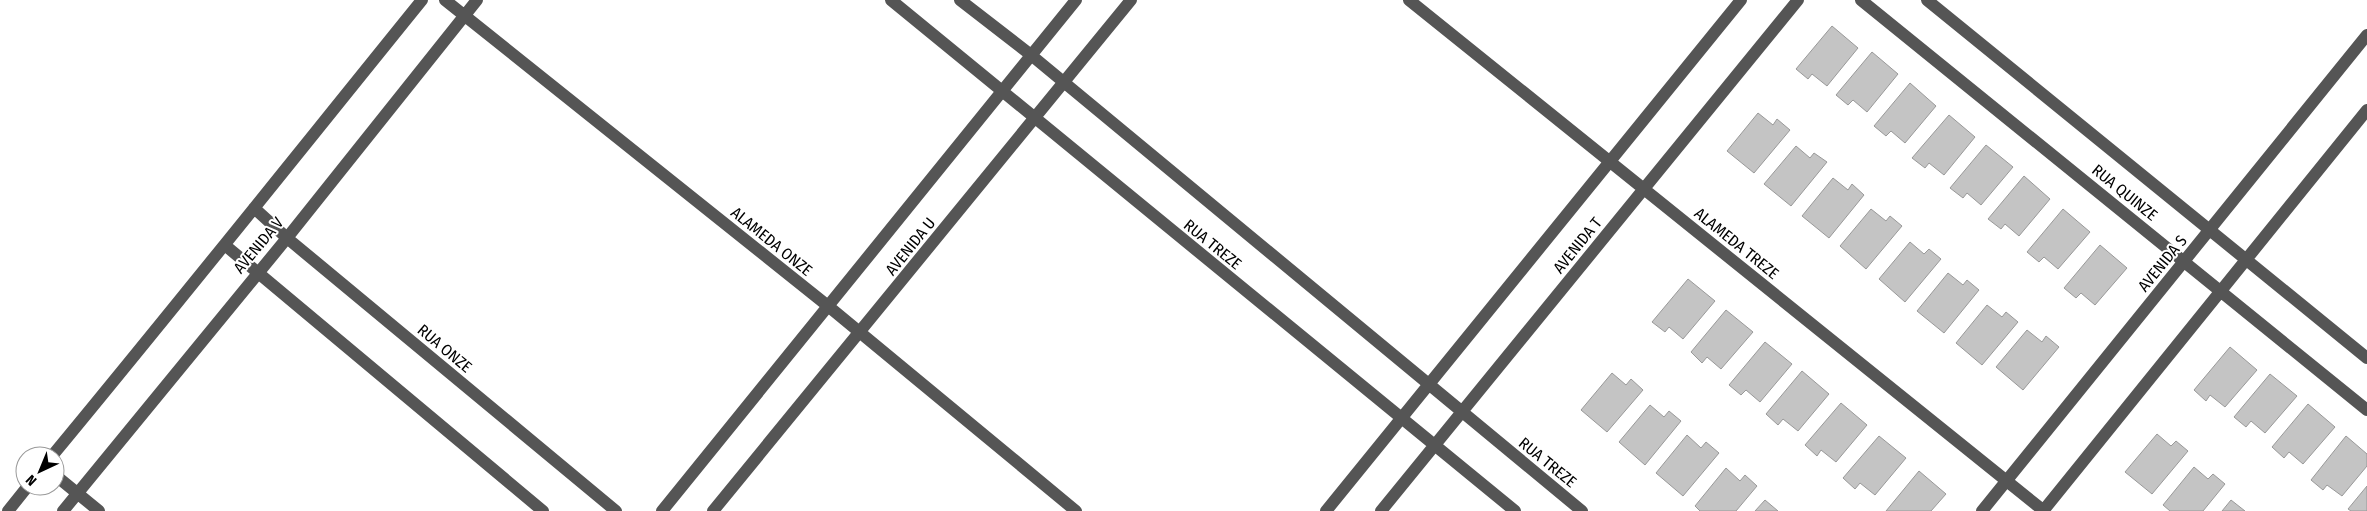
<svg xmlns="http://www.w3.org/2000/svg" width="2367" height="511" viewBox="0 0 2367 511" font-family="'Fira Sans Condensed',sans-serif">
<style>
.building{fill:#c4c4c4;stroke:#999}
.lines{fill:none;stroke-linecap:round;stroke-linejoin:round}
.minor{stroke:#555;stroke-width:12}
.labels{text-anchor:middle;stroke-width:4;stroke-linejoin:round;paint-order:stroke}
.street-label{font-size:16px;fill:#000;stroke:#fff}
</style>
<rect width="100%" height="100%" fill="#fff"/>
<path class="building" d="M1832,26L1858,48L1827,86L1812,74L1808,79L1796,69Z
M1872,52L1898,74L1867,112L1853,100L1848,105L1836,95Z
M1910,83L1936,106L1905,143L1891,131L1886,136L1874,126Z
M1758,113L1773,125L1777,119L1790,130L1754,173L1727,151Z
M1949,115L1975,137L1944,175L1929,163L1925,168L1912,158Z
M1986,145L2013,167L1981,205L1967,193L1963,198L1950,188Z
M1796,146L1810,158L1814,153L1827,162L1791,206L1764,184Z
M2024,176L2050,199L2019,236L2005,224L2001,229L1988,219Z
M1833,178L1848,190L1852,184L1864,195L1829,238L1802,216Z
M1871,209L1886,221L1890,216L1902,226L1866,269L1840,246Z
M2063,209L2090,232L2058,269L2044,257L2039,262L2027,252Z
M1910,242L1924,254L1929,249L1941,259L1905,302L1879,279Z
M2100,245L2127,268L2095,305L2081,293L2076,298L2064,288Z
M1948,273L1963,285L1967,280L1979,290L1944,333L1917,311Z
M1688,279L1715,301L1683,339L1669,327L1665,332L1652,322Z
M1987,305L2002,317L2006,312L2018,322L1982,365L1956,343Z
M1726,310L1753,332L1721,369L1707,357L1702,363L1691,352Z
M2027,330L2042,342L2046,336L2059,347L2023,390L1996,367Z
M1765,342L1792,364L1760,402L1746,390L1741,395L1729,385Z
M2230,347L2257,370L2225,407L2210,395L2206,401L2194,390Z
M1802,371L1829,394L1798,431L1783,419L1778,425L1766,414Z
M1612,373L1626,385L1631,379L1643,390L1607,432L1581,410Z
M2270,374L2297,396L2265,433L2251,421L2246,427L2234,417Z
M1841,403L1867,425L1836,462L1821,450L1817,456L1805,445Z
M2308,404L2335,427L2303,464L2289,452L2284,458L2272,447Z
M1650,405L1664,417L1669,411L1681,421L1645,465L1619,442Z
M2157,434L2171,446L2176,441L2188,451L2152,494L2125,472Z
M1687,435L1701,448L1706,442L1719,453L1683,496L1656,473Z
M1879,436L1906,458L1875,495L1860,483L1855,489L1843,478Z
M2346,436L2367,454V466L2342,496L2327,485L2323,490L2311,480Z
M2194,467L2208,479L2213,474L2225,484L2203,511H2170L2163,505Z
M1726,468L1740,481L1745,475L1757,486L1736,511H1700L1695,506Z
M1919,471L1946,494L1931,511H1886Z
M2367,486V511H2351L2348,509Z
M1765,500L1778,511H1755Z
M2231,500L2245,511H2222Z"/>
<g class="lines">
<path class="minor" d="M445,0L828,306L1076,511
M891,0L1515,511
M960,0L1031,55L1582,511
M1409,0L2044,511
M1861,0L2367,410
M1927,0L2367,358
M254,208L287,238L616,511
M226,246L543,511
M52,456C177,305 299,152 422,0
M55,475L99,511
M8,511L28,486
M63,511L287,238L477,0
M662,511L1076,0
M713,511L1131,0
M1326,511L1741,0
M1381,511L1798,0
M1982,511L2367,35
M2043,511L2367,110"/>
</g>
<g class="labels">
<g class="street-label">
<text transform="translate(2125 192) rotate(39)" y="6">RUA QUINZE</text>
<text transform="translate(772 241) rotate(39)" y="6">ALAMEDA ONZE</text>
<text transform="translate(1737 243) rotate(39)" y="6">ALAMEDA TREZE</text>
<text transform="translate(1213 244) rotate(39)" y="6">RUA TREZE</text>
<text transform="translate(258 245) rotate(-50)" y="6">AVENIDA V</text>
<text transform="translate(1577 245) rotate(-51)" y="6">AVENIDA T</text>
<text transform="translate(910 246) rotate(-51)" y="6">AVENIDA U</text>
<text transform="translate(2162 263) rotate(-51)" y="6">AVENIDA S</text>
<text transform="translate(445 348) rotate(40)" y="6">RUA ONZE</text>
<text transform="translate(1548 462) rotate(39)" y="6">RUA TREZE</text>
</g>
</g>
<g transform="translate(40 471) rotate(224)"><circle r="24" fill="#ffffff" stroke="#999999"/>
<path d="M0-4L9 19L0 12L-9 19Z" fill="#000000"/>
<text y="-8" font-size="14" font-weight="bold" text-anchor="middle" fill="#000000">N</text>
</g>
</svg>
